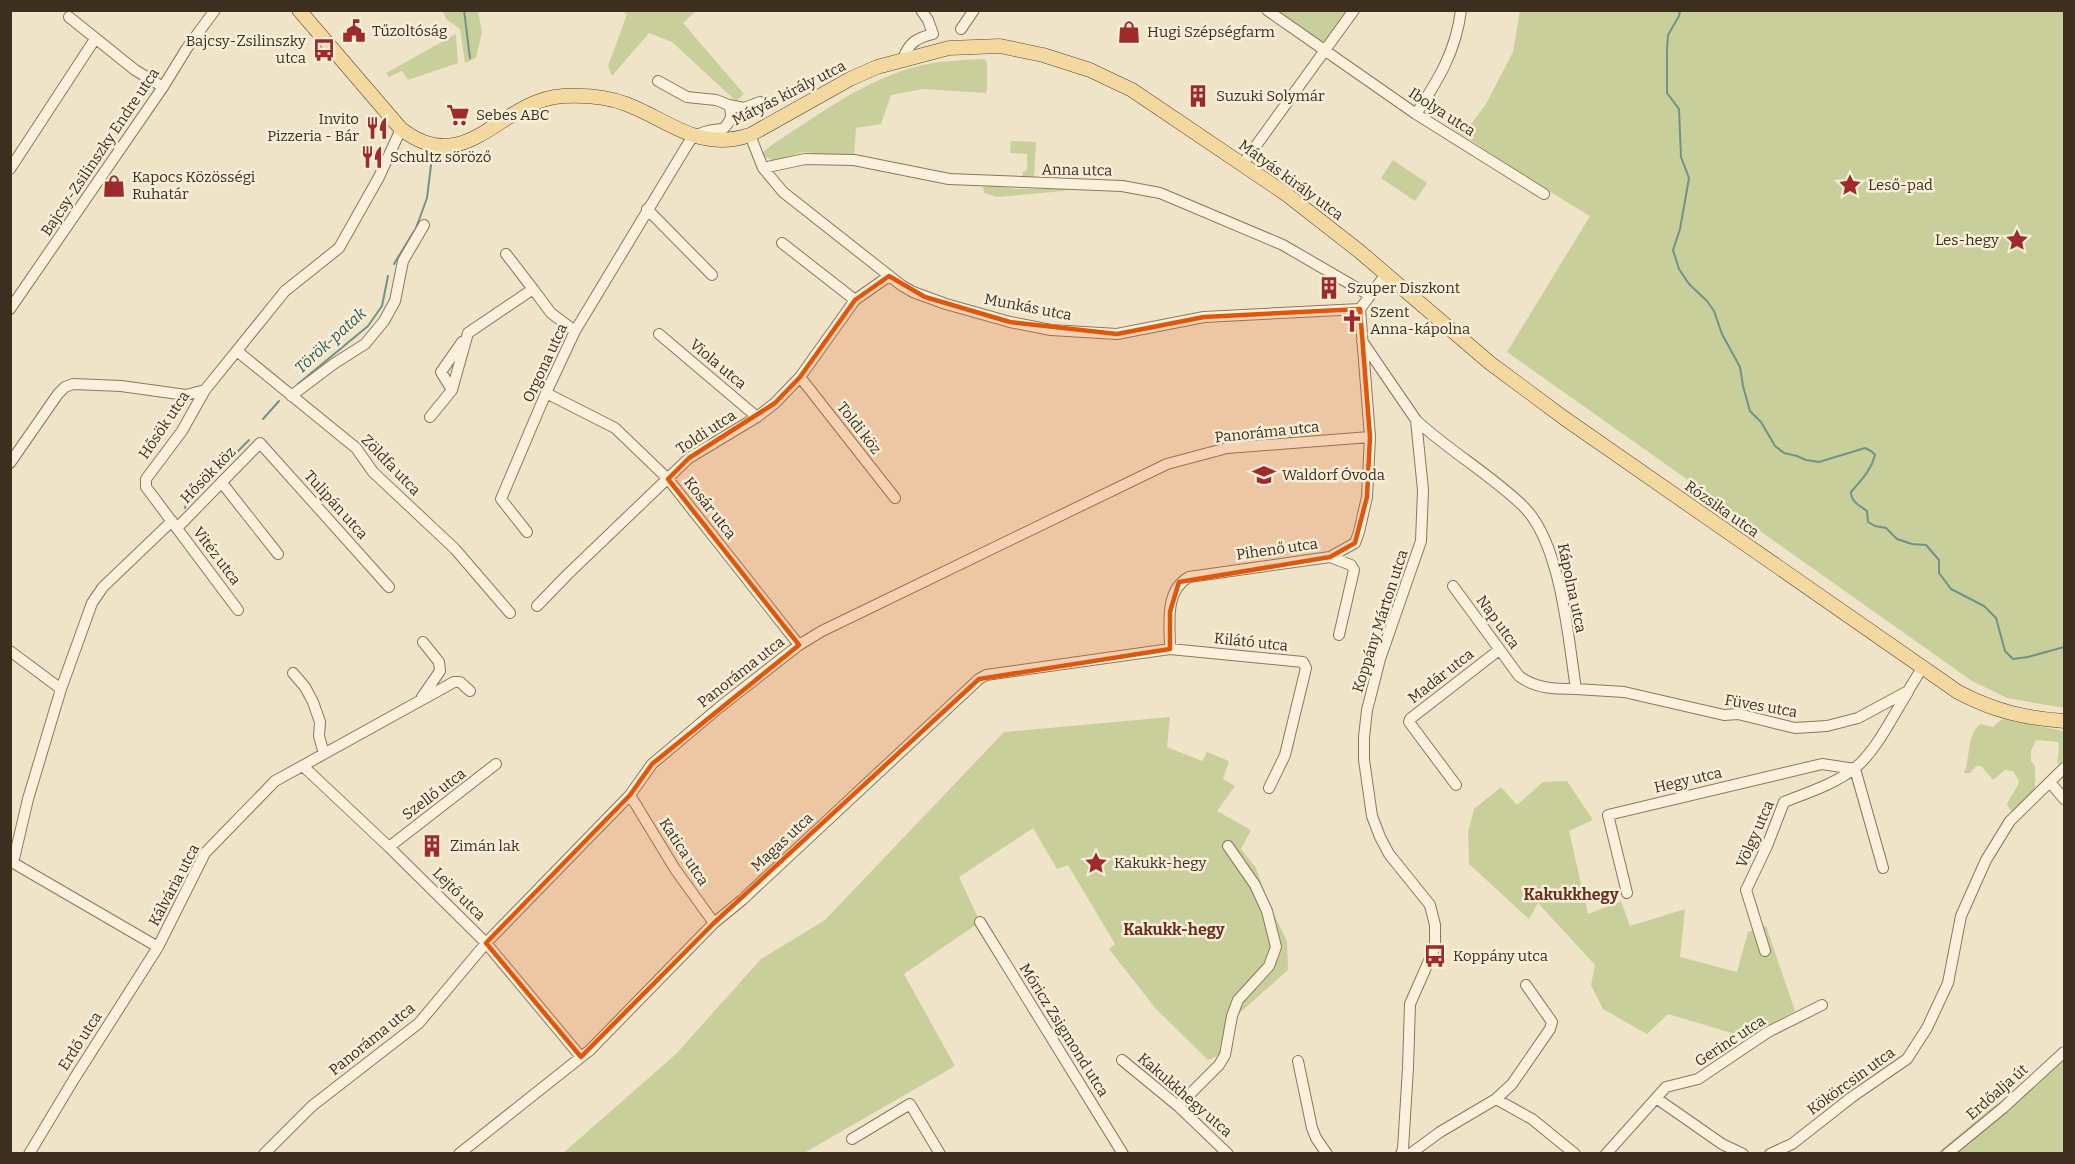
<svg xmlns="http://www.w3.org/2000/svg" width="2075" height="1164" viewBox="0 0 2075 1164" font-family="Bitter,serif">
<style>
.green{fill:#c9cf9b}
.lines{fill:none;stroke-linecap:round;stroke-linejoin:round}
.stream{stroke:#6f938a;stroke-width:2}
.minor-casing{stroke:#8d765c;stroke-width:12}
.major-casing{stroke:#5b4430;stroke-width:15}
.minor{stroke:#faf1dc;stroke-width:10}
.major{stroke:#f3d9a0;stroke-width:14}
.marked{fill:#df570d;fill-opacity:0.2;stroke:#df570d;stroke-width:4.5;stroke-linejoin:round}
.labels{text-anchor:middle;stroke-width:5;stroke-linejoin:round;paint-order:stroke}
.poi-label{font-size:15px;fill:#3d2e20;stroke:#f7eed8;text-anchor:start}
.street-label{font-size:15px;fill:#3d2e20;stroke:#f7eed8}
.water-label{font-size:16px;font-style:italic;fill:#2f5d5a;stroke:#f7eed8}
.neighbourhood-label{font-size:16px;font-weight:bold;fill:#6b2e1e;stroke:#f7eed8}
</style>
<rect width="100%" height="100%" fill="#f0e4c8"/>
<path class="green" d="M443,11H478L482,32L476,58L465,63L460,29L446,19Z
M622,11H696L683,23L744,94L736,101L672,42L649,33L612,76L608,66L627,14Z
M1275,11H1349L1324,42L1319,41Z
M1520,11H2064V708L2007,698L1972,681L1507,352L1590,216L1537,184L1452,128L1459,125L1468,128L1486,104L1513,52Z
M456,34L458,63L408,80L402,71L389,77L386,73Z
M984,59L987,62V89L986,93L923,89L891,95L881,124L856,128L854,157L803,152L775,161L765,157L762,153L773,144C817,116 860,83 911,68C934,61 960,60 984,59Z
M1011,141L1036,142L1034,178L1022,177L1023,172L1027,170V154L1010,153Z
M1393,160L1427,183L1415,201L1381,178Z
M990,186L1017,189H1064L1065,191L997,197L984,193L983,187Z
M1170,717L1167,747L1202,761L1207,752L1229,761L1223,779L1235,786L1217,811L1251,830L1241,849L1256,868L1269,904L1287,941L1288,970L1235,1017L1230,1050L1208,1060L1156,1009L1109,949L1115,944L1068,865L1057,869L1033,828L959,877L980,922L904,974L955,1066L804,1153L562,1154L676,1054L761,959L825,920L1004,732Z
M2002,719L2064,731V760L2060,764L2057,763L2059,747L2058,742L2036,740L2031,751V761L2035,766V787L2030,796L2015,810L2012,811L2007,806C2008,797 2017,791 2019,781L2013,771L2005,770L1993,780L1981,766H1976L1970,773H1964C1971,756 1966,737 1980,724L1993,727Z
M1567,781L1593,820L1569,831L1588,914L1621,901L1630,926L1685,909L1680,957L1737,972L1748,932L1766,926L1795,1011L1745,1037L1668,1014L1647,1034L1603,1009L1591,985L1595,965L1538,903L1529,919L1469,864L1468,832L1474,809L1501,787L1517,805L1543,782Z
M2064,1056V1153L1936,1154L1990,1109Z"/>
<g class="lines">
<path class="stream" d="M464,10L470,58
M1680,10L1679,16L1668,35L1667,50V93L1679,109L1681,157L1689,178L1680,229L1673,250L1679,269L1689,284L1707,301L1714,311L1722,334L1740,367L1743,386L1750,411L1761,422L1775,446L1784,453L1797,456L1806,460L1819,462L1865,448L1871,451L1875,455C1871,471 1861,480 1851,492C1851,502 1860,506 1867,511L1868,522L1875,526L1886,528L1897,539L1912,544L1926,545L1939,560V573L1951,589L1984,606L1996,618L2005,651L2013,659L2028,657L2064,647
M394,264L416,228L427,198L432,157
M298,384L368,326L382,306L388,276
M263,419L279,401
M185,508L186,504L249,440"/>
<g class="minor-casing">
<path id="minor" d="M1267,10L1416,114L1544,194
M69,17L135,70L163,87
M961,29L974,10
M903,59C909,42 917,38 933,34L928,20L921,10
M729,105L744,108L760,102
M1416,114C1438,80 1456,52 1461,10
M750,135L763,168L783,192L901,285L913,292L946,304L1010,322L1051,330L1117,334L1204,317L1360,309
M1242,165L1354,10
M763,168L805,159L854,160L949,179L1122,186L1160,193L1283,245L1369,295
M10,169L95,39
M647,209L712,275
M782,243L855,300
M506,254L533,289
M10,309L163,87L187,48L215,10
M1360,309L1386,274
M659,334L757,417
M1362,341L1416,420L1423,490L1421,541L1380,659L1367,710L1364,737V760L1372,816L1380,837L1389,854L1430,905L1435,925V947L1410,1004L1408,1068L1403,1149L1401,1154
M237,351L356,448L373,472L455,549L510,613
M800,377L895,498
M452,390L441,372L462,342
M546,393L615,428L668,479L799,645
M291,396L335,363L365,344L384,321L395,301L403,261L424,225
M430,417L452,390L468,333L533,289L551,313L575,331
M1416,420C1449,451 1490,474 1523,506C1561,543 1568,637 1576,689C1556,689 1536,689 1519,676L1453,586
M10,463L58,394L65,387L73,384L121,386L186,395L205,390
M222,483L278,554
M177,528L260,443L389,587
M527,532L501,499L546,393L575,331L689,142C696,132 711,130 723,129C731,121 733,116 729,105L716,100L687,97L658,81
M1330,557L1351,565L1354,570L1339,635
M537,606L568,574L689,458L757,417L775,403L800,377L855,300L889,276
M238,610L146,487V479L182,431L205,390L285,291L339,248L379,177L401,129
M1170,649C1170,624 1164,591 1189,577L1330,557L1355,543L1359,532L1367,497L1370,437L1360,309
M10,651L61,689
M293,673L305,687L313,702L320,722L319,736L324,754
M1576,689L1624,692L1724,715L1738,714L1795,728L1827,726L1858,718L1908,691L1922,668
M422,697L440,671L439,662L423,642
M303,766L389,847L486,943L581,1057
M2050,782L2064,799
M1456,785L1409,722L1410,719L1499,650
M630,795L675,869L714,923
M389,847L496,764
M10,861L158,947
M13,863L28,799L61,689L92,603L103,587L172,521
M1627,893L1608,815L1822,764L1855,769L1883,868
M980,922L1123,1154
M1765,951L1746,890L1767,846L1784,802C1807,793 1837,783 1855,768C1877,750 1893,715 1908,692
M1122,1060L1178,1106L1228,1154
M1298,1061L1312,1128L1316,1138L1327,1154
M1656,1098L1722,1144L1743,1154
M1496,1099L1532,1119L1575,1154
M1178,1106L1219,1065L1225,1055L1232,1016L1238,1000L1269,966L1276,947L1267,911L1255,885L1228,846
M852,1139L910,1104L940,1154
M29,1154L74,1079L158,947L205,853L275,781L454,682H460L470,691
M264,1154L312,1106L419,1023L486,943L630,795L652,764L721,706L799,645L822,631L1167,464L1227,448L1370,437
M459,1154L590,1050L714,923L742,900L979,679L986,675L1170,649L1303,662L1306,668L1285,755L1269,788
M1410,1154L1440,1132L1496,1099L1512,1084L1550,1029L1552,1022L1526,985
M1606,1154L1666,1087L1698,1079L1768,1032L1822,1005
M1770,1154L1792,1144L1852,1097L1907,1059L1927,1028L1948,983L1961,916L1986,860L2010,821L2064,768
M1947,1154L2003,1108L2064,1052"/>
</g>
<g class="major-casing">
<path id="major" d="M299,10L401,129C468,180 499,100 563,96C584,95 606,96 626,104C671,121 698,152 750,135L850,79L877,67L949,48L1000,46L1043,55L1090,70L1132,90L1286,194L1359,251L1490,363L1564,418L1958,692C1994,711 2024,718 2064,721"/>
</g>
<use href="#minor" class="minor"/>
<use href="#major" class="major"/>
</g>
<path class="marked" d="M889,276L925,297L1010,322L1117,334L1204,317L1360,309L1370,437L1367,497L1355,543L1330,557L1179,582L1170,612V649L979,679L714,923L581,1057L486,943L630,795L652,764L799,645L668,479L689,458L775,403L800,377L855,300Z"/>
<defs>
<g id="civic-bare" transform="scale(1.8)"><path d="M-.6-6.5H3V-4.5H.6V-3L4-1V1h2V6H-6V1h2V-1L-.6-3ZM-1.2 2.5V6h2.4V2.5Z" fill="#9e2a2b" stroke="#f7eed8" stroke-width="2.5" paint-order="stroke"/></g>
<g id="shop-bare" transform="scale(1.8)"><path d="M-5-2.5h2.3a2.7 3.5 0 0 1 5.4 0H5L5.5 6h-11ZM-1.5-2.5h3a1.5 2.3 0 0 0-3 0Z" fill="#9e2a2b" stroke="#f7eed8" stroke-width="2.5" paint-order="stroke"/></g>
<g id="bus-bare" transform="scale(1.8)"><path d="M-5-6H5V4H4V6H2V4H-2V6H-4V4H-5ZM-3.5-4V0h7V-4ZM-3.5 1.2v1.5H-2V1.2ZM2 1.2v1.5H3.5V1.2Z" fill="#9e2a2b" stroke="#f7eed8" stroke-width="2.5" paint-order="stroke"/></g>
<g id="building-bare" transform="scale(1.8)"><path d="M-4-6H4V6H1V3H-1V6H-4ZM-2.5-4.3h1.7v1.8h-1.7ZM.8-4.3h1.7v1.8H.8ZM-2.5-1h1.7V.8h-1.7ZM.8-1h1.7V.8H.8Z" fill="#9e2a2b" stroke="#f7eed8" stroke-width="2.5" paint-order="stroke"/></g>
<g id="supermarket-bare" transform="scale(1.8)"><path d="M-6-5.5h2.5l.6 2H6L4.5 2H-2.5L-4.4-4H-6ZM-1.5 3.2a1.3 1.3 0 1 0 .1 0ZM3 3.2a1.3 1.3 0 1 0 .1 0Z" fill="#9e2a2b" stroke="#f7eed8" stroke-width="2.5" paint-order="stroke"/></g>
<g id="restaurant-bare" transform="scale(1.8)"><path d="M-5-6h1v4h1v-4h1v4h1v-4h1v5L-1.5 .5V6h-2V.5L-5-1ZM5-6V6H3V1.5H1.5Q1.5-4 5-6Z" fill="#9e2a2b" stroke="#f7eed8" stroke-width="2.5" paint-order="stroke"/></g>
<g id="sight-bare" transform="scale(1.8)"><path d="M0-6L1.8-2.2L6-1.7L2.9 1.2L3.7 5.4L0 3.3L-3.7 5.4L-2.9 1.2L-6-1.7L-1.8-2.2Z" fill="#9e2a2b" stroke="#f7eed8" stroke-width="2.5" paint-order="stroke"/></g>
<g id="church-bare" transform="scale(1.8)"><path d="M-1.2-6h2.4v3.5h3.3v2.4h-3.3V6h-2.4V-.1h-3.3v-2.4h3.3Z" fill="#9e2a2b" stroke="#f7eed8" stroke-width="2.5" paint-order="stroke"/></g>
<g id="school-bare" transform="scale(1.8)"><path d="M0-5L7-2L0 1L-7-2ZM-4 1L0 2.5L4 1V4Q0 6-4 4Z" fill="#9e2a2b" stroke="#f7eed8" stroke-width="2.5" paint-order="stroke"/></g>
</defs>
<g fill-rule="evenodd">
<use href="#civic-bare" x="354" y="31"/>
<use href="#shop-bare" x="1129" y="32"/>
<use href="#bus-bare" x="324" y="50"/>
<use href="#building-bare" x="1198" y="96"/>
<use href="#supermarket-bare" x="458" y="115"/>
<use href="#restaurant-bare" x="377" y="128"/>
<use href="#restaurant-bare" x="372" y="157"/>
<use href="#sight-bare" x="1850" y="185"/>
<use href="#shop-bare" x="114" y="186"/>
<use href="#sight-bare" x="2017" y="240"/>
<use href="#building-bare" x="1329" y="288"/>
<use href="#church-bare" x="1352" y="321"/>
<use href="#school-bare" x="1264" y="475"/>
<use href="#building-bare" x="432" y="846"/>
<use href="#sight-bare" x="1096" y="863"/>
<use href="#bus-bare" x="1435" y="956"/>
</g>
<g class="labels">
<g class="poi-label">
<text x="372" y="36">Tűzoltóság</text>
<text x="1147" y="37">Hugi Szépségfarm</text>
<text x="306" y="46" text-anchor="end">Bajcsy-Zsilinszky<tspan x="306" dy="17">utca</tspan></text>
<text x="1216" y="101">Suzuki Solymár</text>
<text x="476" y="120">Sebes ABC</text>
<text x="359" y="124" text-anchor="end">Invito<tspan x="359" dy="17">Pizzeria - Bár</tspan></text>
<text x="390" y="162">Schultz söröző</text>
<text x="132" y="182">Kapocs Közösségi<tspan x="132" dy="17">Ruhatár</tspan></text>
<text x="1868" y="190">Leső-pad</text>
<text x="1999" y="245" text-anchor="end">Les-hegy</text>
<text x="1347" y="293">Szuper Diszkont</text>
<text x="1370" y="317">Szent<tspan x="1370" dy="17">Anna-kápolna</tspan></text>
<text x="1282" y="480">Waldorf Óvoda</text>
<text x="450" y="851">Zimán lak</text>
<text x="1114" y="868">Kakukk-hegy</text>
<text x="1453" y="961">Koppány utca</text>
</g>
<g class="street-label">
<text transform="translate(789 93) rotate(-27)" y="5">Mátyás király utca</text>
<text transform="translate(1442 112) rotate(33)" y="5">Ibolya utca</text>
<text transform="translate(100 152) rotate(-56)" y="5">Bajcsy-Zsilinszky Endre utca</text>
<text transform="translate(1077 170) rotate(1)" y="5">Anna utca</text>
<text transform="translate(1291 180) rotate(36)" y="5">Mátyás király utca</text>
<text transform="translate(1028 307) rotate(11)" y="5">Munkás utca</text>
<text transform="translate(545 363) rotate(-65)" y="5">Orgona utca</text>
<text transform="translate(718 364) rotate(40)" y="5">Viola utca</text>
<text transform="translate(164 425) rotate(-56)" y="5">Hősök utca</text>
<text transform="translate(859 428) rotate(52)" y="5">Toldi köz</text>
<text transform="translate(706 432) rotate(-33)" y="5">Toldi utca</text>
<text transform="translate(1267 432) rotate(-6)" y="5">Panoráma utca</text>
<text transform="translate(391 465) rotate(46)" y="5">Zöldfa utca</text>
<text transform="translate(208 475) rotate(-46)" y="5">Hősök köz</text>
<text transform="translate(336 505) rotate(48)" y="5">Tulipán utca</text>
<text transform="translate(710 508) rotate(52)" y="5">Kosár utca</text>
<text transform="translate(1722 509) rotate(35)" y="5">Rózsika utca</text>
<text transform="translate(1277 549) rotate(-8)" y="5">Pihenő utca</text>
<text transform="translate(217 556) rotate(53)" y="5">Vitéz utca</text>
<text transform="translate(1572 588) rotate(78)" y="5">Kápolna utca</text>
<text transform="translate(1380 621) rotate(-72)" y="5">Koppány Márton utca</text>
<text transform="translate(1498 622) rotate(54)" y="5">Nap utca</text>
<text transform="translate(1251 642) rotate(6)" y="5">Kilátó utca</text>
<text transform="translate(741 672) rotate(-38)" y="5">Panoráma utca</text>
<text transform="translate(1441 676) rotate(-38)" y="5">Madár utca</text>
<text transform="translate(1761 706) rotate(10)" y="5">Füves utca</text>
<text transform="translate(1688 780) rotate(-13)" y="5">Hegy utca</text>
<text transform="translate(434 794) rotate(-37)" y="5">Szellő utca</text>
<text transform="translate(1755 834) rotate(-66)" y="5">Völgy utca</text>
<text transform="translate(782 842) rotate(-43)" y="5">Magas utca</text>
<text transform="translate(684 852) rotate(57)" y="5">Katica utca</text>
<text transform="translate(174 885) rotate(-62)" y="5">Kálvária utca</text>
<text transform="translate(459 894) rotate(45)" y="5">Lejtő utca</text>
<text transform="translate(1064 1030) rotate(58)" y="5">Móricz Zsigmond utca</text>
<text transform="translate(372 1039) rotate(-39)" y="5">Panoráma utca</text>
<text transform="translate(80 1041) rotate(-57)" y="5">Erdő utca</text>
<text transform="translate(1730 1041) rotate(-33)" y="5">Gerinc utca</text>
<text transform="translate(1851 1081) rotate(-36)" y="5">Kökörcsin utca</text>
<text transform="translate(1997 1092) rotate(-41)" y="5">Erdőalja út</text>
<text transform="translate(1185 1095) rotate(41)" y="5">Kakukkhegy utca</text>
</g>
<g class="water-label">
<text transform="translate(330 340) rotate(-42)" y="6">Török-patak</text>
</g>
<g class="neighbourhood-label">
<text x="1571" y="900">Kakukkhegy</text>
<text x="1174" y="935">Kakukk-hegy</text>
</g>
</g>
<rect width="2075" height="1164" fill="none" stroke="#3d2e20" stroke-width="24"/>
</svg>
